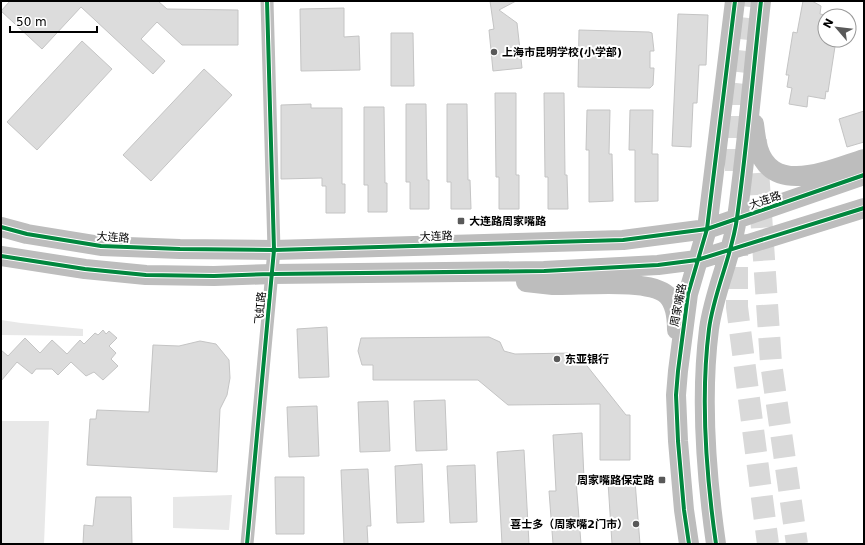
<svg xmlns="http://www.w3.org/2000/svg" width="865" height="545" viewBox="0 0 865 545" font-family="'DejaVu Sans','Noto Sans SC',sans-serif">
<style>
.green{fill:#e8e8e8}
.building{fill:#dcdcdc;stroke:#c4c4c4}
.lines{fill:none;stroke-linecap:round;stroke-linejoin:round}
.highway-tunnel{stroke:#d9d9d9;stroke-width:22;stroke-dasharray:22 11;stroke-linecap:butt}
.street{stroke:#bdbdbd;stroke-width:13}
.primary{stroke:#bdbdbd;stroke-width:20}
.cycleway-casing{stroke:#fff;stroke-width:6}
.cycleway{stroke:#00873e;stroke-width:4}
.poi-dot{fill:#595959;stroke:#fff;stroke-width:1.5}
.labels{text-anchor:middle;stroke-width:4;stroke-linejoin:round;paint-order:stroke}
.poi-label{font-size:11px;font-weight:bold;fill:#000;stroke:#fff;text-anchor:start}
.street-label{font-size:11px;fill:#000;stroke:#fff}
</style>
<rect width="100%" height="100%" fill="#fff"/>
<path class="green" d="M1,320L21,323L83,329V336L1,335Z
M1,421H49L44,544H1Z
M232,495L229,530L173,528V497Z"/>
<path class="building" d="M10,1H158L167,9L238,10V45H182L157,22L141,39L165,61L153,74L81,7L42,49L1,11Z
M490,1H516L499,10L517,23L522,68L493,71L489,30L494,29Z
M803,1H812L821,6L820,14L825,15V40H836L828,92L826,91L825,99L808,96L807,107L789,104L792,88L787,87L789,75H786L793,32L797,33Z
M344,8V37L359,36L360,70L301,71L300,9Z
M678,14L708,15L706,65H699L697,103H693L691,147L672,146Z
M579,30L649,32L652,33L654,51H650V68H654L653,85L650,88L578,87Z
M391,33H413L414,86H391Z
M82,41L112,69L37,150L7,122Z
M204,69L232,95L151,181L123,155Z
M495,93H516V175H519V209H499V177H496Z
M544,93H564L565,175H567L568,209H548V177H545Z
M311,104V108H342V184H345V213H326V186H322V178L281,179V105Z
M406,104H426L427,180H429V209H410V182H406Z
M447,104H467L468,180H470L471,209H451V182H447Z
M364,107H384L385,183H387V212H368V185H364Z
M587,110H610L609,154H612L613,201L589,202V150H586Z
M630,110H653L652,154H658V201L635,202V150H629Z
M864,111V142L847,147L839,119Z
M327,327L329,377L299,378L297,329Z
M103,330L106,334L109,331L117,338L109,346L116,353L111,359L118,366L103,380L94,372L86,376L71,362L58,375L52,369H36L32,374L17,362L1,381V350L8,356L25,338L40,353L52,340L67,354L80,340L84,344L95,333L98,335Z
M489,337L500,342L504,351L515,354L572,353L580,357L626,415H630V460H600V404L508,405L478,380H373V365H362L358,351L361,338Z
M200,341L216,344L229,360L230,378L227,395L220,409L217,472L87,465L90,419H96L97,410L149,412L153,345L179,346Z
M445,400L447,450L416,451L414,401Z
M388,401L390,451L360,452L358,402Z
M317,406L319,456L289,457L287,407Z
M582,433L584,479L576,480L581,544H553L549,491H556L553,435Z
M524,450L529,544H502L497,452Z
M422,464L424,522L397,523L395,466Z
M475,465L477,522L450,523L447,466Z
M368,469L371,526H367L368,544H344L341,470Z
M275,477H304V534H276Z
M635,481L640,544H612L608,482Z
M96,497H131L132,544H83L84,525L93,526Z"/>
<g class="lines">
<path class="highway-tunnel" d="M756,140L771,363L797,544
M736,171V87L746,1
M737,234V307L768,544"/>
<path class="street" d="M247,544L274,250L267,1"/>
<path class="primary" d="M754,124C755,132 756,141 758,148C773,197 831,169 864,159
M1,227L27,234L101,246L180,249L274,250L623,240L707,229L864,175
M1,256L85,269L146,275L214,276L272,274L544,271L658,265L697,260L864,208
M526,282C535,283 544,284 553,285C579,286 649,278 667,295C675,303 677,319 677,330
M689,544L684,510L678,441L676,395L678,371L688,294L707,229L735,1
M716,544C706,474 700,400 709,329C714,291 732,256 737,218C747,146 753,73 761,1"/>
<g class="cycleway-casing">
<path id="cycleway" d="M1,227L27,234L101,246L180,249L274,250L623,240L707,229L864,175
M1,256L85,269L146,275L214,276L272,274L544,271L658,265L697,260L864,208
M247,544L274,250L267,1
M689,544L684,510L678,441L676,395L678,371L688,294L707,229L735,1
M716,544C706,474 700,400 709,329C714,291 732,256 737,218C747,146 753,73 761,1"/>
</g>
<use href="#cycleway" class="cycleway"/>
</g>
<g class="poi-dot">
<circle cx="494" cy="52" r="4"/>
<rect x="457" y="217" width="8" height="8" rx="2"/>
<circle cx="557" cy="359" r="4"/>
<rect x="658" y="476" width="8" height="8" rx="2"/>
<circle cx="636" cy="524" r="4"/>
</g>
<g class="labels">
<g class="poi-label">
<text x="502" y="56">上海市昆明学校(小学部)</text>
<text x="469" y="225">大连路周家嘴路</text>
<text x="565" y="363">东亚银行</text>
<text x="654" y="484" text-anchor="end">周家嘴路保定路</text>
<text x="628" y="528" text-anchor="end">喜士多（周家嘴2门市）</text>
</g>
<g class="street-label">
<text transform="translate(765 200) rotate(-19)" y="4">大连路</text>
<text transform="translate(436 236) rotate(-2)" y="4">大连路</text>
<text transform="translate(113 237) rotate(4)" y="4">大连路</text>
<text transform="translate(678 305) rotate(-79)" y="4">周家嘴路</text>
<text transform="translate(260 308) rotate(-85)" y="4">飞虹路</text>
</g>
</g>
<rect width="865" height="545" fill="none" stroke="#000000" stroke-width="4"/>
<g transform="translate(837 28) rotate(298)"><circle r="19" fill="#ffffff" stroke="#999999"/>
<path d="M0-3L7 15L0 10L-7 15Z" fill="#595959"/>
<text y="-6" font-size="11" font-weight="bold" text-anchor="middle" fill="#000000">N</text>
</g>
<path d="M10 26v6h87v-6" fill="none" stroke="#000000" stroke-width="2"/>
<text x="16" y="26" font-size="12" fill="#000000" stroke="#ffffff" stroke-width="3" paint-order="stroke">50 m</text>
</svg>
